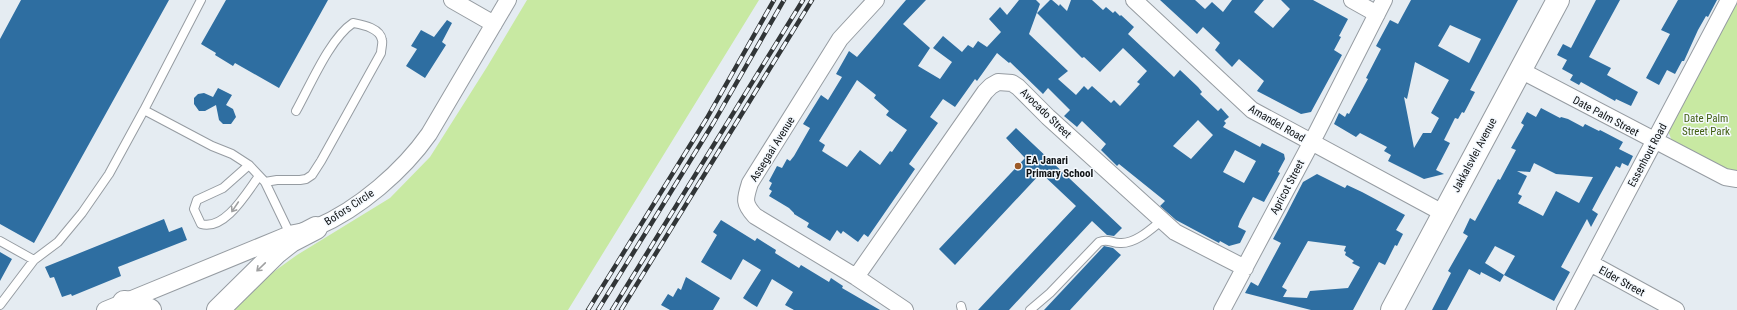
<svg xmlns="http://www.w3.org/2000/svg" width="1737" height="310" viewBox="0 0 1737 310" font-family="'Roboto Condensed',sans-serif">
<style>
.green{fill:#c8e9a2}
.building{fill:#2e6ea1;fill-rule:evenodd}
.lines{fill:none;stroke-linecap:round;stroke-linejoin:round}
.lane-casing{stroke:#969ca2;stroke-width:10}
.street-casing{stroke:#969ca2;stroke-width:18}
.secondary-casing{stroke:#969ca2;stroke-width:24}
.highway-casing{stroke:#969ca2;stroke-width:24}
.lane{stroke:#fff;stroke-width:8}
.street{stroke:#fff;stroke-width:16}
.secondary{stroke:#fff;stroke-width:22}
.highway{stroke:#fff;stroke-width:22}
.rail-casing{stroke:#313537;stroke-width:4.5}
.rail{stroke:#f4f9fe;stroke-width:3;stroke-dasharray:9;stroke-linecap:butt}
.oneway{stroke:#9fa0a1}
.poi-dot{fill:#9c5a28;stroke:#f4f9fe;stroke-width:1.5}
.labels{text-anchor:middle;stroke-width:3;stroke-linejoin:round;paint-order:stroke}
.street-label{font-size:11px;fill:#0f1214;stroke:#f4f9fe}
.park-label{font-size:11px;fill:#425f11;stroke:#f4f9fe}
.poi-label{font-size:11px;font-weight:bold;fill:#0f1214;stroke:#f4f9fe;text-anchor:start}
</style>
<rect width="100%" height="100%" fill="#e5ecf2"/>
<path class="green" d="M527,0H759L568,310H230L265,278L297,255L390,198L430,157L487,67Z
M1736,0H1737V171L1726,170L1672,141L1668,131Z"/>
<path class="building" d="M21,0H169L34,243L0,224V39Z
M226,0H328L279,88L235,63L233,66L215,55L216,53L201,44Z
M906,0H926L903,24L930,48L918,66L940,79L952,62L933,48L943,36L962,52L968,45L973,48L978,41L987,47L1001,32L989,19L1000,7L1007,15L1019,0H1036L1040,4L1029,34L1068,71L1058,79L1076,95L1084,86L1088,90L1092,86L1111,103L1114,100L1120,106L1140,84L1137,82L1147,71L1123,48L1100,72L1084,57L1082,58L1037,13L1050,0H1052L1059,6L1060,4L1067,11L1071,0H1092L1103,10L1106,7L1113,13L1115,11L1120,16L1121,15L1134,27L1128,34L1174,77L1180,70L1198,87L1202,92L1200,94L1218,111L1221,108L1229,117L1224,121L1226,123L1223,127L1260,147L1262,143L1284,154L1285,159L1278,172L1280,173L1264,202L1253,197L1240,221L1238,227L1246,231L1240,243L1229,246L1220,241L1219,243L1176,220L1160,206L1165,201L1119,164L1117,166L1101,150L1106,144L1082,121L1077,127L1064,116L1070,110L1048,88L1043,94L1010,62L1009,63L997,53L977,81L975,79L955,107L943,99L930,117L938,123L909,164L915,169L868,237L864,234L858,242L843,231L841,234L837,230L830,241L807,227L809,223L794,214V213L789,208L769,196L772,191L769,189L772,183L769,181L777,166L782,168L787,159L790,161L794,156L810,128L803,124L821,95L828,100L842,77L836,74L849,51L857,57ZM857,80L876,95L874,98L889,111L886,115L907,130L892,152L890,151L880,165L860,150L847,167L822,151L825,145L819,141ZM1198,120L1213,135L1191,159L1173,146ZM1235,150L1256,161L1244,183L1223,172Z
M1160,0H1195L1205,9L1212,2L1223,12L1232,0H1264L1254,12L1273,28L1290,9L1281,0H1313L1348,19L1339,36L1341,37L1334,50L1342,55L1311,112L1301,114L1257,91L1264,81L1239,59L1232,67L1215,50L1220,43L1203,27L1197,34Z
M1411,0H1518L1470,90L1475,92L1464,113L1462,112L1458,119L1455,118L1444,140L1450,143L1436,170L1444,174L1424,179L1388,161L1391,155L1384,151L1387,147L1360,133L1356,137L1334,124L1339,113L1345,117L1347,113L1349,114L1368,79L1366,78L1381,49L1376,46L1390,20L1398,24ZM1450,25L1481,39L1469,63L1438,46ZM1415,62L1449,80L1431,113L1439,118L1431,133H1423L1414,148L1404,97L1407,99Z
M1596,0H1620L1589,57L1611,68L1607,75L1638,92L1631,106L1616,99L1615,101L1581,82L1579,85L1570,80L1573,75L1562,69L1567,60L1557,55L1563,44L1571,48Z
M1678,0H1717L1708,17L1706,16L1698,30L1684,61H1682L1675,74L1667,70L1659,85L1646,78L1670,34L1661,30Z
M447,20L452,23L442,42L446,45L425,78L406,66L417,49L411,46L421,30L434,37Z
M218,88L232,95L226,105L233,109L236,117L231,124H223L219,120L216,105L205,111H199L194,104V98L198,94L204,93L213,97Z
M1541,108L1560,118L1561,117L1568,119L1583,127L1585,124L1599,131L1600,130L1623,142L1619,149L1633,156L1628,166L1622,163L1620,168L1616,166L1600,195L1592,210L1598,214L1591,227L1587,219L1561,267L1570,272L1554,301L1504,275L1515,256L1495,246L1485,263L1504,275L1500,282L1481,272L1480,275L1469,269L1447,310H1432L1451,273L1448,271L1468,236L1463,233L1470,218L1475,221L1498,179L1500,180L1516,150L1511,148L1524,125L1521,123L1527,112L1536,117ZM1534,163L1556,174L1593,177L1579,203L1556,191L1543,216L1518,203L1522,196L1518,194L1527,176L1517,171L1530,172Z
M1016,128L1122,228L1114,236L1107,235L1092,221L1009,310H978L1076,206L1041,173L955,265L939,249L1025,158L1006,138Z
M1317,174L1345,188L1347,185L1362,192L1405,215L1396,230L1403,234L1397,246L1395,245L1385,265L1379,262L1353,310H1311L1245,293L1251,282L1258,286L1281,243L1273,239L1286,215L1303,182ZM1308,241L1346,246L1344,251L1346,252L1345,255L1354,261L1352,263L1360,267L1348,288L1310,291L1307,298L1283,297L1287,290L1282,287Z
M164,219L169,232L182,227L187,240L118,267L121,276L72,296L71,294L62,297L54,277L50,278L45,267Z
M721,220L755,241L757,238L776,250L775,253L799,268L801,265L829,282L831,278L843,286L842,288L880,310H794L785,305L793,292L772,279L757,307L752,304L743,298L761,270L743,259L731,280L701,262L717,235L713,232Z
M1104,246L1113,248L1121,255L1070,310H1044Z
M0,252L12,259L0,281Z
M686,277L720,298L713,310H670L661,305L668,294L673,297L678,288L681,290Z"/>
<g class="lines">
<g class="lane-casing">
<path id="lane" d="M144,110L201,0
M249,165L223,188L197,200L194,209L201,224C225,231 247,192 259,176
M265,182L277,180H300L306,179L312,175L321,161L381,53C381,49 383,43 382,40C380,28 363,25 353,23C330,38 310,86 296,111
M0,241L34,260
M0,305L34,260L58,242L82,213L109,174L144,110L212,146L232,154L249,165L265,182L290,234
M961,306L962,310
M1030,310L1050,293L1099,242C1108,238 1111,243 1120,243C1135,244 1150,230 1161,221"/>
</g>
<g class="street-casing">
<path id="street" d="M452,0L494,24
M876,0L840,39L750,183C745,199 743,203 755,216L856,277L905,310
M1134,0L1252,110L1443,213
M1352,0L1377,14
M1520,70L1725,177L1737,179
M1590,263L1676,310
M856,277L985,92L991,86L998,82L1012,83L1018,87L1048,117L1175,232L1245,268
M105,310L290,234C299,232 308,231 317,227C359,209 403,171 429,134L508,0
M1222,310L1317,132L1384,0
M1565,310L1729,0"/>
</g>
<g class="secondary-casing">
<path id="secondary" d="M1392,310L1558,0"/>
</g>
<g class="highway-casing">
<path id="highway" d="M124,302L134,303L150,310
M218,310L277,252L291,241L316,228"/>
</g>
<use href="#lane" class="lane"/>
<use href="#street" class="street"/>
<use href="#secondary" class="secondary"/>
<use href="#highway" class="highway"/>
<g class="rail-casing">
<path id="rail" d="M588,310L707,118L774,0
M598,310L714,122L784,0
M612,310L803,0
M621,310L812,0"/>
</g>
<use href="#rail" class="rail"/>
</g>
<defs><path id="oneway-shaft" d="M-6 0H5M1.5-3L5.5 0L1.5 3" fill="none" stroke-width="1.6" stroke-linecap="round" stroke-linejoin="round"/></defs>
<g class="oneway">
<use href="#oneway-shaft" transform="translate(235 207) rotate(124)"/>
<use href="#oneway-shaft" transform="translate(261 267) rotate(136)"/>
</g>
<circle class="poi-dot" cx="1018" cy="166" r="4"/>
<g class="labels">
<g class="street-label">
<text transform="translate(1046 113) rotate(44)" y="4">Avocado Street</text>
<text transform="translate(1606 116) rotate(28)" y="4">Date Palm Street</text>
<text transform="translate(1277 123) rotate(30)" y="4">Amandel Road</text>
<text transform="translate(772 149) rotate(-58)" y="4">Assegaai Avenue</text>
<text transform="translate(1474 155) rotate(-62)" y="4">Jakkalsvlei Avenue</text>
<text transform="translate(1647 155) rotate(-62)" y="4">Essenhout Road</text>
<text transform="translate(1287 187) rotate(-62)" y="4">Apricot Street</text>
<text transform="translate(349 207) rotate(-33)" y="4">Bofors Circle</text>
<text transform="translate(1622 281) rotate(29)" y="4">Elder Street</text>
</g>
<g class="park-label">
<text x="1706" y="122">Date Palm<tspan x="1706" dy="13">Street Park</tspan></text>
</g>
<g class="poi-label">
<text x="1026" y="164">EA Janari<tspan x="1026" dy="13">Primary School</tspan></text>
</g>
</g>
</svg>
